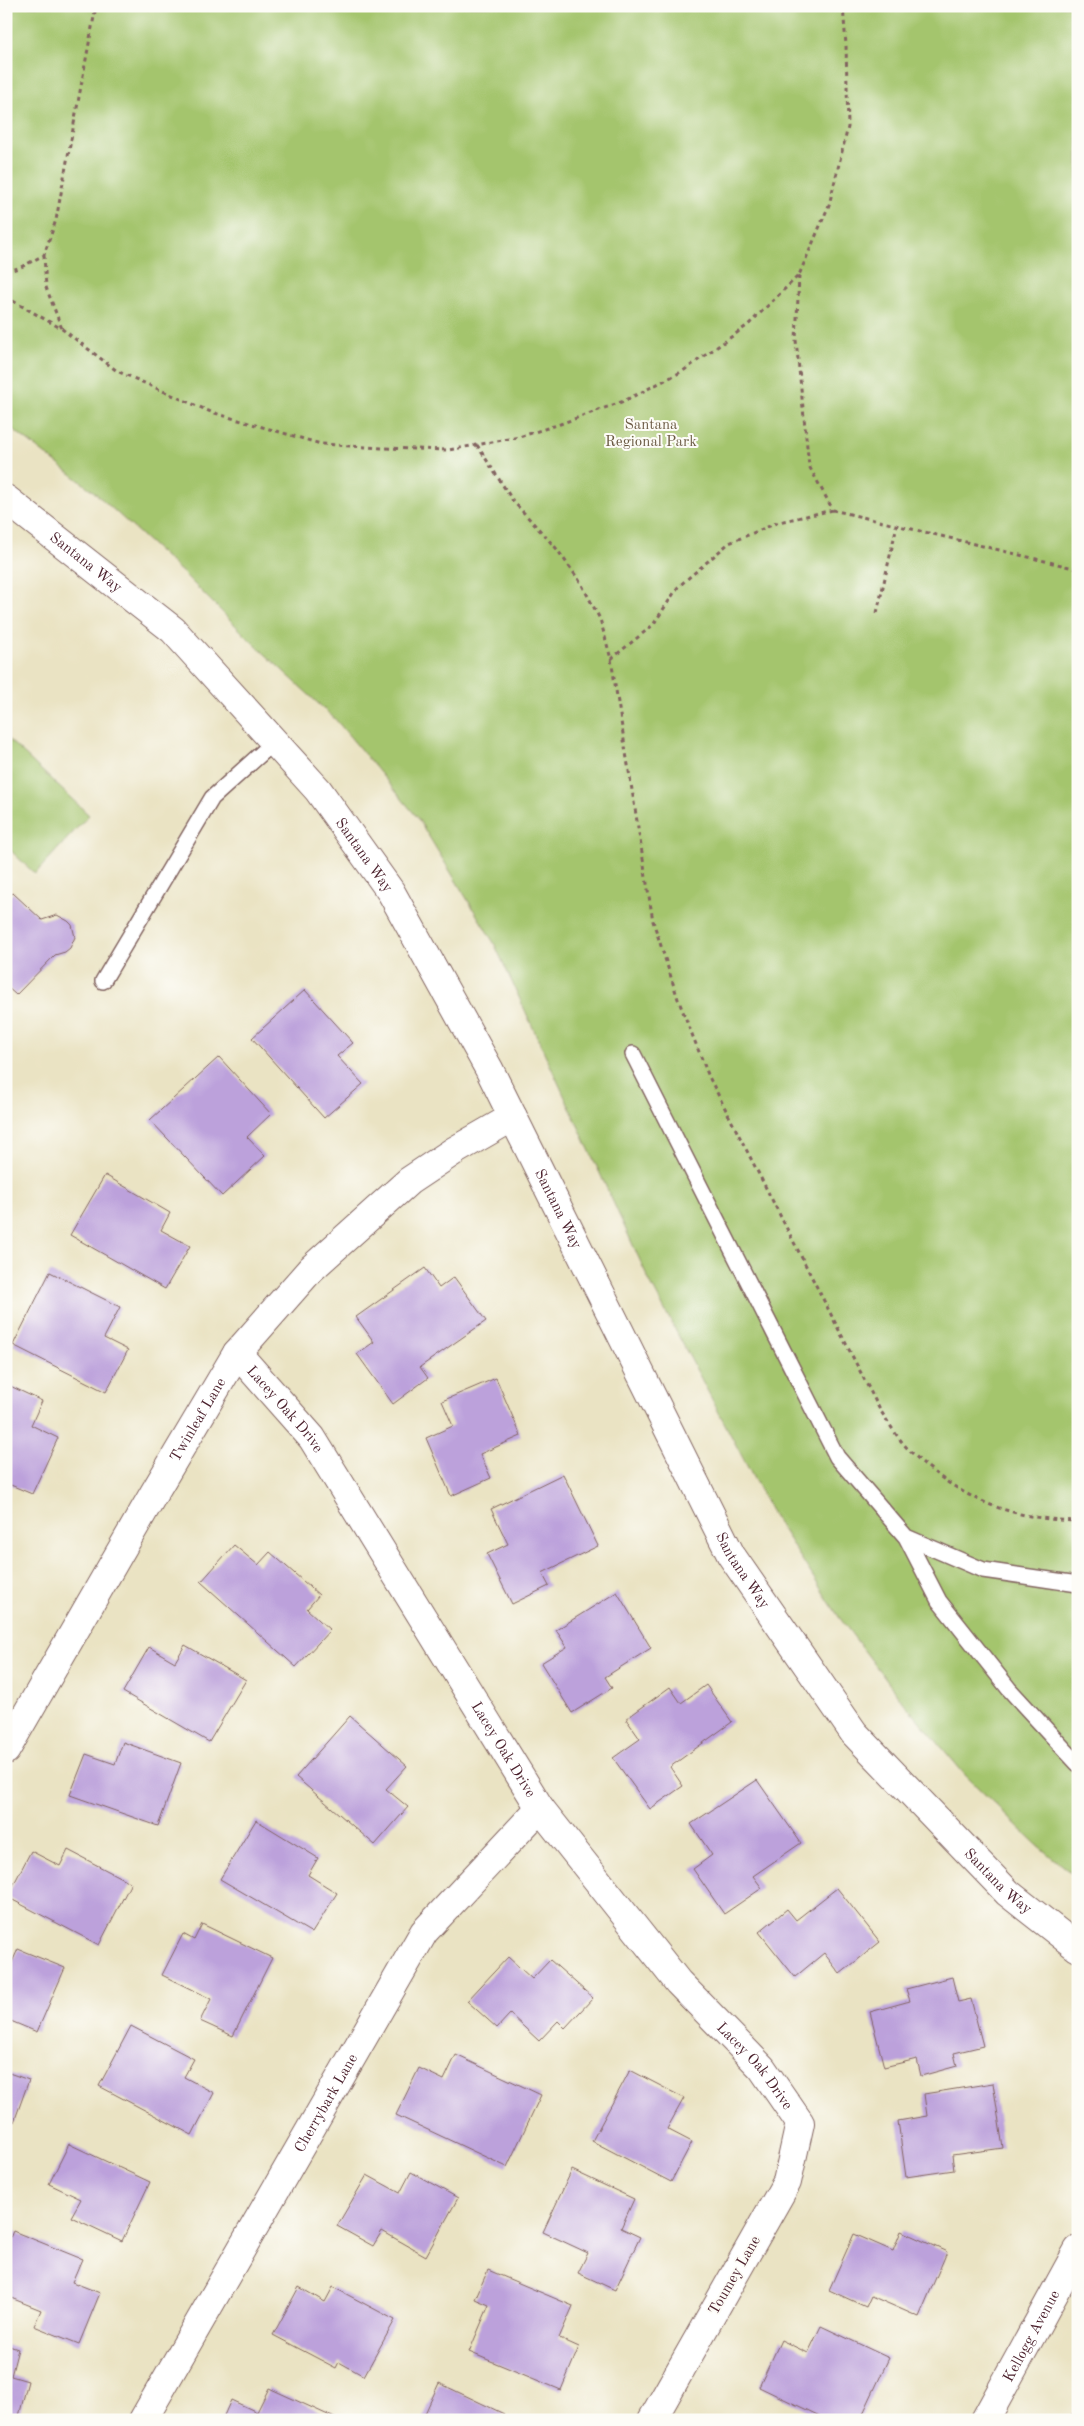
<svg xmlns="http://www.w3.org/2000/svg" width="1084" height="2426" viewBox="0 0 1084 2426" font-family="'Old Standard TT',serif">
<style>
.green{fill:#a4c56d;stroke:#77724c}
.building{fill:#bca1db}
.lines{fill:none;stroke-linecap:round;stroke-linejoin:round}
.lane-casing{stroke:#826460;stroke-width:18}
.street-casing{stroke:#826460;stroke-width:30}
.secondary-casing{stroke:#826460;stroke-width:30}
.path{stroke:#826460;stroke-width:3;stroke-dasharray:4 4;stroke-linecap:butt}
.lane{stroke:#fff;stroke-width:15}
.street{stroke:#fff;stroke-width:28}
.secondary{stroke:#fff;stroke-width:28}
.labels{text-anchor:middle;stroke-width:4;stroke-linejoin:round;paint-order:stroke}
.park-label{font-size:15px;fill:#6a5942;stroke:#fdfcf7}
.street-label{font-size:15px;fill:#4a1f2b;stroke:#fdfcf7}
</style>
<rect width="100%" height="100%" fill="#fdfcf7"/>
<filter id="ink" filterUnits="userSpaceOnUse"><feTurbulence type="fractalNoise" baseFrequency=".02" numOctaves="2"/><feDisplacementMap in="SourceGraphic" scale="10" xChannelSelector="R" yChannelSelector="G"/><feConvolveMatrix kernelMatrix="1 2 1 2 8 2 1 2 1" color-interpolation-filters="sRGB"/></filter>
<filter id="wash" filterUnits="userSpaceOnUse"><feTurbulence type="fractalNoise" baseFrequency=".0096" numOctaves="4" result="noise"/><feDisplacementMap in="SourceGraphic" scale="20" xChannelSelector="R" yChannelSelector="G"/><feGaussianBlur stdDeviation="1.12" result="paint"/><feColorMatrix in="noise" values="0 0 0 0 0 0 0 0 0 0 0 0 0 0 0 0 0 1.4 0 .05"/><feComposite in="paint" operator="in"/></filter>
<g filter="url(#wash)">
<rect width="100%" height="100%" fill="#eae3c3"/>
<path class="green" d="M6,6H1078V1879L1036,1844L966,1776L899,1697L839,1617L773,1515L649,1280L494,943L417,817L336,720L251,641L184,574L93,491L6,424Z
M6,737L89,815L35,874L6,846Z"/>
<g id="blocks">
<path class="building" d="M13,893L42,920L57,915L68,921L72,925L75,937L70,948L65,952L55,955L16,995L6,986V898Z
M305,990L353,1043L337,1056L363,1084L324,1118L252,1038Z
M219,1057L271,1114L247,1137L265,1156L222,1196L150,1120Z
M105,1175L170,1213L161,1230L190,1246L165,1289L70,1235Z
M425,1268L439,1288L454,1277L486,1321L420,1367L428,1378L393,1404L357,1354L374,1342L356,1317Z
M50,1272L120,1307L104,1338L128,1350L106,1392L13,1345Z
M496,1378L521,1436L480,1454L491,1478L451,1496L426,1438L453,1426L442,1401Z
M6,1384L42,1401L31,1425L58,1438L32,1494L6,1483Z
M563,1474L598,1546L542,1573L549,1586L512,1604L487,1554L508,1544L491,1509Z
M234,1545L258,1565L270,1552L319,1595L307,1609L330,1630L296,1667L201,1582Z
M617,1592L651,1648L605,1677L612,1688L572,1713L541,1663L567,1647L556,1630Z
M185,1645L246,1680L209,1742L123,1692L149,1647L175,1662Z
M706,1685L732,1722L670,1767L683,1786L650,1809L613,1758L640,1739L626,1719L670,1687L681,1703Z
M350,1716L407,1766L386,1789L408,1807L375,1845L296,1777Z
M123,1742L181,1763L158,1826L70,1795L86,1754L115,1764Z
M757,1780L801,1843L753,1876L762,1888L724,1914L693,1869L712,1855L691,1824Z
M256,1820L318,1858L308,1875L337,1893L312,1933L220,1879Z
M68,1850L131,1883L99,1945L7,1897L31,1851L60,1866Z
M837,1888L880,1942L840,1974L824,1953L795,1977L759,1932L787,1909L796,1920Z
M202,1924L272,1958L233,2036L200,2021L211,1999L162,1975L183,1934L194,1940Z
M18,1949L65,1968L37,2032L6,2019V1968L9,1969Z
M508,1957L532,1979L550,1960L593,1998L565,2028L558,2021L539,2041L510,2014L497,2028L467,2001Z
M952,1977L958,2002L971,1999L983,2046L954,2053L957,2066L921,2076L917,2059L884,2067L870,2012L910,2001L906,1989Z
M131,2026L194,2059L184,2077L214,2093L192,2135L99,2086Z
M456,2055L541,2095L507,2167L396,2115L419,2068L444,2080Z
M630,2070L684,2098L667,2129L692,2142L671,2182L592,2141Z
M6,2072L29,2080L14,2122L6,2120Z
M993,2083L1003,2148L952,2155L954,2170L906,2177L898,2121L927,2116L924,2094Z
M69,2144L150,2182L122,2241L71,2217L81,2199L49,2184Z
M572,2170L634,2199L621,2228L640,2237L615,2290L578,2273L588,2253L543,2232Z
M411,2172L458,2198L426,2256L382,2231L373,2246L337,2226L367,2175L400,2193Z
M13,2231L82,2259L72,2282L100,2293L79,2344L34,2326L41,2310L6,2296V2247Z
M901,2231L947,2252L919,2317L871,2296L866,2307L829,2290L854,2234L893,2251Z
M488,2270L573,2306L559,2338L579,2347L561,2390L469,2352L489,2305L475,2299Z
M299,2287L325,2302L333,2287L395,2320L364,2376L339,2362L336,2368L273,2335Z
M821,2326L889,2358L860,2420H828L759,2387L781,2340L808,2353Z
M6,2345L18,2349L11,2376L28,2381L18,2420H6Z
M439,2383L504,2414L501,2420H422Z
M269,2388L339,2420H222L231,2400L257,2412Z
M1078,2408V2420H1066Z"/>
</g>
</g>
<g filter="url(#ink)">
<use href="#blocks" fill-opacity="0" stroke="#826460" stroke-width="1"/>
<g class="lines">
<g class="lane-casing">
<path id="lane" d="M103,981L212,798L274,742
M633,1054L837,1457L906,1537L983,1570L1078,1584
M906,1537L939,1601L1009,1689L1078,1764"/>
</g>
<g class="street-casing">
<g id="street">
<path id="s1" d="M237,1353L312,1438L540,1808L678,1982L762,2068L800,2123L787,2182L652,2420"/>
<path id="s2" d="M6,1750L154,1493L237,1353L311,1269L409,1181L454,1151L513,1117"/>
<path id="s3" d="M143,2420L424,1932L540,1808"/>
</g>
</g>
<g class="secondary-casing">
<g id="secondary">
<path id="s4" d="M6,499L173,630L318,790L391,892L489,1069L731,1555L854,1733L1008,1893L1078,1948"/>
<path id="s5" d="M985,2420L1078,2250"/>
</g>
</g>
<path class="path" d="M44,255L46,287L62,329
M6,272L21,267L44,255L56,220L96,6
M799,276L796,340L809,466L833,510L1078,569
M6,297L62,329L117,371L211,412L321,444L382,448L449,450L519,437L560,424L624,401L683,371L748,325L799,275L829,205L848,127L846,45L843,6
M477,445L513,501L556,548L581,583L600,619L611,659L653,921L678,999L709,1077L880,1410C889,1423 898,1439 909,1450C959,1499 1009,1519 1078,1521
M877,613L897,525
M611,659L653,625L678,587L729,543L779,522L833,510"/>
<use href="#lane" class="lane"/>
<use href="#street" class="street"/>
<use href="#secondary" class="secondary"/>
</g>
</g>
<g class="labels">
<g class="park-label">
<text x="651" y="429">Santana<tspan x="651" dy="17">Regional Park</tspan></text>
</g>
<g class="street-label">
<text dy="5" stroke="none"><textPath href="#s4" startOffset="102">Santana Way</textPath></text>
<text dy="5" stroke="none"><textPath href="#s4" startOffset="508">Santana Way</textPath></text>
<text dy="5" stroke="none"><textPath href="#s4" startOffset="912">Santana Way</textPath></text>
<text dy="5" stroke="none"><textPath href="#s1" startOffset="74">Lacey Oak Drive</textPath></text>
<text dy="5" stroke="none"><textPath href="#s2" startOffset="382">Twinleaf Lane</textPath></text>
<text dy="5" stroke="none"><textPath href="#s4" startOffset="1318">Santana Way</textPath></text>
<text dy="5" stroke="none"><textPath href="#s1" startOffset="479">Lacey Oak Drive</textPath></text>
<text dy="5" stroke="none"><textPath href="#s4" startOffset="1722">Santana Way</textPath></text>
<text dy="5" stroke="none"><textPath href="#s1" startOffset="884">Lacey Oak Drive</textPath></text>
<text dy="5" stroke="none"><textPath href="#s3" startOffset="366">Cherrybark Lane</textPath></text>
<text transform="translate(734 2275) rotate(-60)" y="5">Toumey Lane</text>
<text dy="5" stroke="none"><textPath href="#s5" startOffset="96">Kellogg Avenue</textPath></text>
</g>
</g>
<rect width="1084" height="2426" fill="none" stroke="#fdfcf7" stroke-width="25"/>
</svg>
